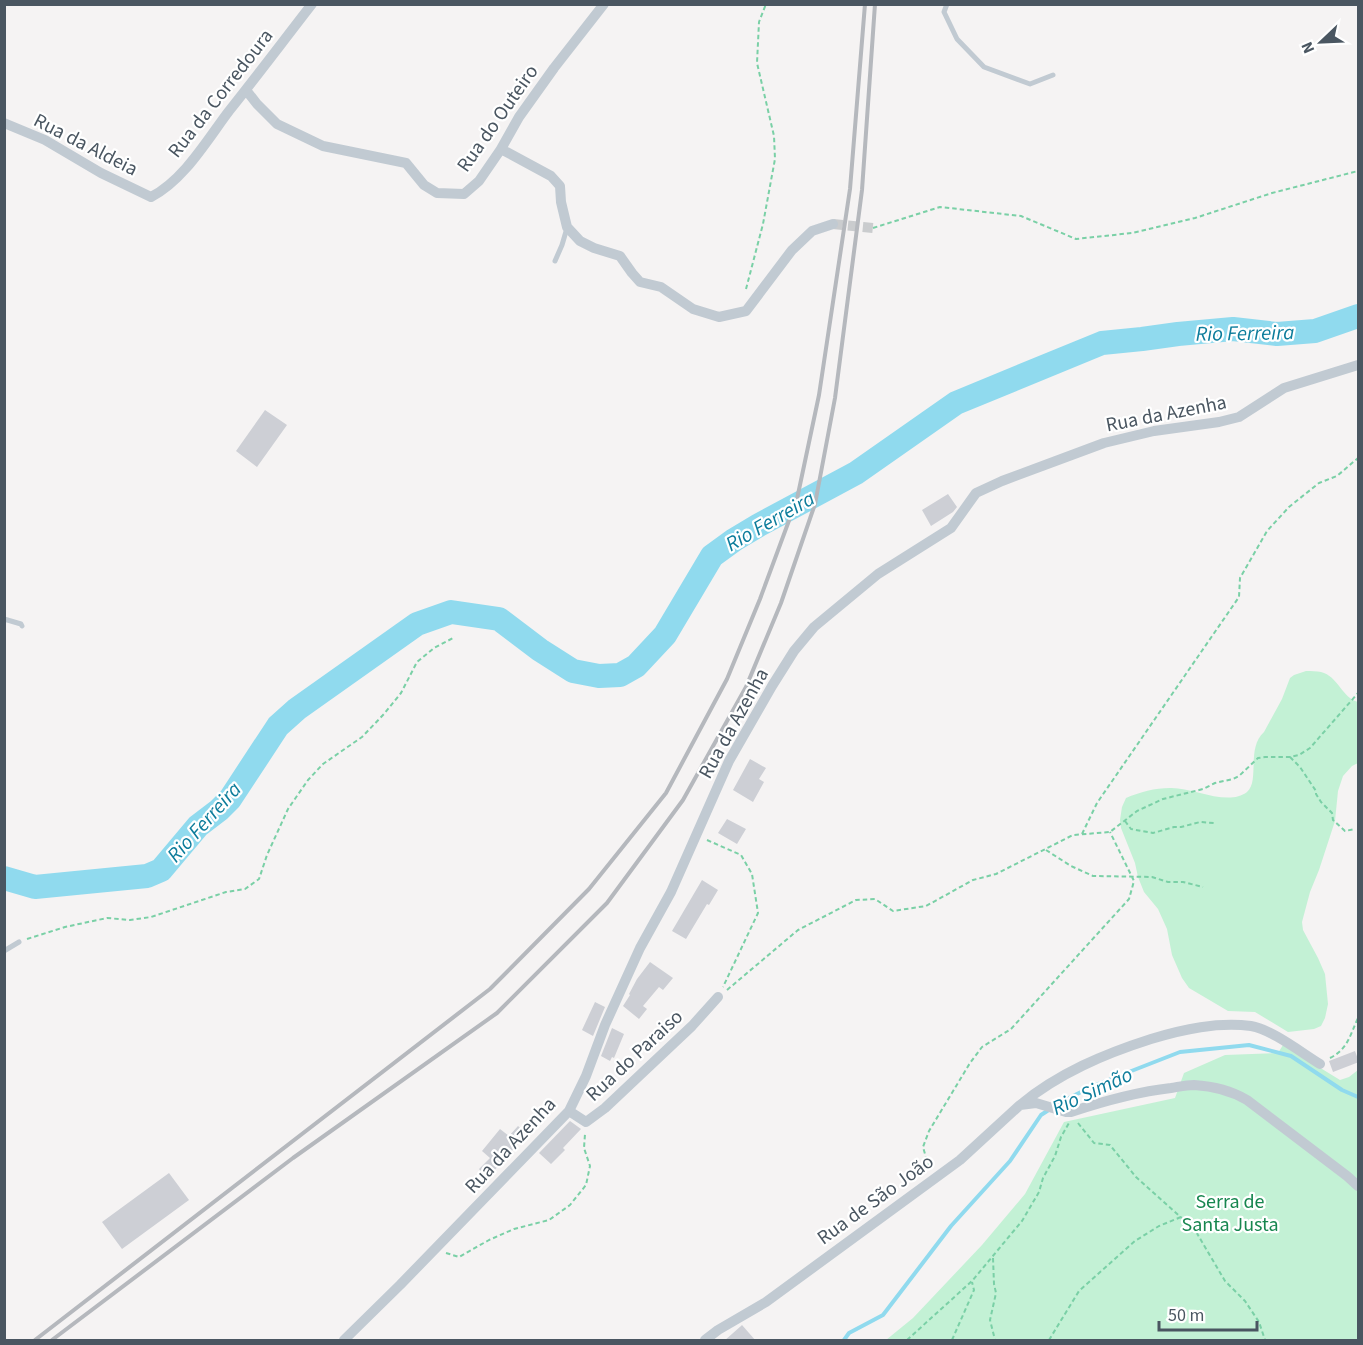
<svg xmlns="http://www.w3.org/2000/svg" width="1363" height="1345" viewBox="0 0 1363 1345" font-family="'Source Sans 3',sans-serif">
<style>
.green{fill:#c3f1d5}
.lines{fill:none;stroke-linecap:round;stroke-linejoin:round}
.stream{stroke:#90daee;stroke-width:4}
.river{stroke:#90daee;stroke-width:24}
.building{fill:#cdcfd5}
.street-tunnel{stroke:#caccce;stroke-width:10;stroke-dasharray:10 5;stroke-linecap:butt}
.path{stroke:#7ad0a6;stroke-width:2;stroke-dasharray:4.5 3;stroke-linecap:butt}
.lane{stroke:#c1cad2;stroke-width:5}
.street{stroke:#c1cad2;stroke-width:10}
.rail{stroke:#b5b8bd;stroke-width:4}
.labels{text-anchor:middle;stroke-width:4.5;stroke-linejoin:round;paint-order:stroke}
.street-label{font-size:20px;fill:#4a5661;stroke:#fff}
.park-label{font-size:20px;fill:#17864f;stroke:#fff}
.water-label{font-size:21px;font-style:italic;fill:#0c7c9b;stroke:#fff}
</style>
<rect width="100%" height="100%" fill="#f5f3f3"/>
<path class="green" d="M1306,671C1311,671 1317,671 1321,672C1338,676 1342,698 1358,702V763L1352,766L1343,776L1338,791L1335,821L1319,870L1310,892L1302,922L1303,930L1318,958L1325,974L1328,1004L1325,1018L1321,1026L1314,1029L1288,1032L1255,1012L1228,1011L1189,988L1182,978L1172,955L1167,929L1158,909L1144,892L1138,877L1135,863L1121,828L1120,820L1122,807L1126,798C1140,792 1155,788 1170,788C1192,787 1228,807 1247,792C1260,781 1246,748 1264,732L1282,699L1290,678L1294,675Z
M1283,1045L1340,1080L1349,1077L1358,1070V1340H886L913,1318L982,1245L1025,1194L1064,1122L1175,1098L1184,1073L1225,1055L1278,1053Z"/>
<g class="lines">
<path class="stream" d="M844,1340L849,1333L883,1315L951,1226L1010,1161L1041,1115L1061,1102L1093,1086L1180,1052L1249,1045L1291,1056L1342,1090L1358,1097"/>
<path class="river" d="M4,878L35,887L147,876L161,870L198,826L219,810L230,799L278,726L297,709L417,624L451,612L499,619L540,650L573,671L599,676L620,675L636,666L665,635L712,556L734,540L759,525L856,473L956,403L1102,343L1142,339L1178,334L1233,329L1277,334L1315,331L1358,316"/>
</g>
<path class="building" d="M265,410L287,425L257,467L236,451Z
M948,494L957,507L953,512L931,526L922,510Z
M750,759L766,768L759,779L764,782L753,802L733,790Z
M727,819L746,829L737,844L718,833Z
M702,880L718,890L709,905L707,904L686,939L672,931Z
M650,962L673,978L663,990L659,987L643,1006L647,1009L639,1019L623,1006L630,995L629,994L637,979Z
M595,1002L605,1007L593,1036L582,1030Z
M612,1028L624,1034L614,1058L612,1057L610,1061L601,1056Z
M1355,1051L1359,1062L1333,1072L1329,1061Z
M570,1121L581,1129L563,1148L565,1150L551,1164L539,1153Z
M518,1126L527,1134L493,1172L486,1178L479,1169L490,1158L482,1151L500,1129L509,1136Z
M169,1173L189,1200L122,1249L102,1222Z
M742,1325L756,1341H724L741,1326Z"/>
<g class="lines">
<path class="street-tunnel" d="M833,224L873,228"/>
<path class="path" d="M873,228L940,207L1021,216L1076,239L1132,233L1195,218L1272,193L1358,171
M746,289L763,224L775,159L774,136L757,63L759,22L766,4
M1290,757L1300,767L1316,791V794L1321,802L1332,813L1333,820L1345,831L1355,829
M1125,821L1131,829L1153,833L1174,827H1181L1200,822L1214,823
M1082,834L1097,803L1239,597L1240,578L1267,531L1289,507L1319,483L1337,476L1358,458
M707,840L741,855L752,874L758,913L723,987
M1046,850L1071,866L1093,876L1152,877L1168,882H1183L1203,887
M27,939L65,927L107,918L130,920L151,917L226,892L245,889L259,879L267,855L288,809L308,780L323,764L362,737L384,714L401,693L417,662L434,648L455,637
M727,990L798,930L856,900L875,899L893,911L926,906L973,880L996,874L1073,835L1110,832L1137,811L1163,799L1203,789L1215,783L1233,779L1239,776L1258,758L1265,757H1290L1299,755L1310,748L1358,693
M1330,1058C1348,1049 1350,1035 1358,1018
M1078,1123L1094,1143L1110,1145L1136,1177L1195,1230L1225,1281L1245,1301L1259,1322L1265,1340
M929,1168L923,1147L929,1131L970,1063L982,1047L1011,1029L1129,899L1134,881L1110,832
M446,1253L459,1257L489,1240L514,1229L549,1220L570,1205L586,1185L590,1166L584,1148L585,1134
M993,1258L994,1284L996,1293L990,1320L995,1340
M907,1340L972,1281L1022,1221L1039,1192L1043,1178L1055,1156L1061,1137L1069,1123
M952,1340L974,1290L972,1282
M1049,1340L1079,1291L1135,1241L1159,1226L1181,1217"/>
<path class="lane" d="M947,4L944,12L957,39L984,67L1030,84L1053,75
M555,261L562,245L567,228
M4,619L21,624L22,626
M4,951L19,942"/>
<path class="street" d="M246,90L257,104L277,124L323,146L406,163L424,185L437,193L464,194L479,181L501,149L519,117L554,68L604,4
M4,123L45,140L101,173L151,197C184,180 207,140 229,111C257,76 284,40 312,4
M501,149L551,176L560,186L561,202L567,227L580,241L594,248L620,256L632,273L640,282L661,287L693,309L719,317L746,311L792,250L812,231L833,224
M1020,1105C1059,1073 1104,1054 1151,1039C1184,1029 1217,1022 1251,1026C1271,1029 1302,1053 1320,1064
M569,1111L586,1122L605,1108L692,1026L718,997
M344,1340L400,1285L569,1111L586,1076L605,1025L640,948L671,892L729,761L772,686L794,651L814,627L878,574L951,528L976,493L1002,481L1104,443L1154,431L1219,422L1239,417L1284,388L1358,365
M705,1340L718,1330L766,1302L960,1160L1020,1105L1036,1103L1066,1112H1071C1104,1101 1136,1092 1171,1088C1178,1087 1186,1085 1194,1085C1212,1086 1230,1090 1247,1100L1347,1176L1358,1186"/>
<path class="rail" d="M35,1340L490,989L589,889L666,793L727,679L760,599L797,499L819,395L850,189L865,4
M52,1340L293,1158L497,1013L607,903L683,800L746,687L781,603L815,504L835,398L862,190L875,4"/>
</g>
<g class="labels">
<g class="street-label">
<text transform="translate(220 93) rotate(-52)" y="7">Rua da Corredoura</text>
<text transform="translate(497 118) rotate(-55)" y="7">Rua do Outeiro</text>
<text transform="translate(86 144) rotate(27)" y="7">Rua da Aldeia</text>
<text transform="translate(1166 413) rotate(-11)" y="7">Rua da Azenha</text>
<text transform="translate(733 723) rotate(-61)" y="7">Rua da Azenha</text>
<text transform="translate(634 1055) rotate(-43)" y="7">Rua do Paraiso</text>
<text transform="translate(510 1145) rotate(-47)" y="7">Rua da Azenha</text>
<text transform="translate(875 1199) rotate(-36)" y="7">Rua de São João</text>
</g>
<g class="park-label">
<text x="1230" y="1208">Serra de<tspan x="1230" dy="23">Santa Justa</tspan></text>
</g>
<g class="water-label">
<text transform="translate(1245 333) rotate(-1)" y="7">Rio Ferreira</text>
<text transform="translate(770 521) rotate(-30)" y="7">Rio Ferreira</text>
<text transform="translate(204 822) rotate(-48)" y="7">Rio Ferreira</text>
<text transform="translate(1092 1091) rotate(-25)" y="7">Rio Simão</text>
</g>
</g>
<rect width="1363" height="1345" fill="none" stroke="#4a5661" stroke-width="12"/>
<g transform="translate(1321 42) rotate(247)" stroke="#ffffff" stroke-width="4.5" paint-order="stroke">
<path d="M0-4.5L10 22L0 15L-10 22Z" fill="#4a5661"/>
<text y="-9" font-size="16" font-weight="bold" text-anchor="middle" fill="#4a5661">N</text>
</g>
<path d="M1159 1321v9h98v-9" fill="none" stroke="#4a5661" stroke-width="3"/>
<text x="1168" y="1321" font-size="18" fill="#4a5661" stroke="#ffffff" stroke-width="4.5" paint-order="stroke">50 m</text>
</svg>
